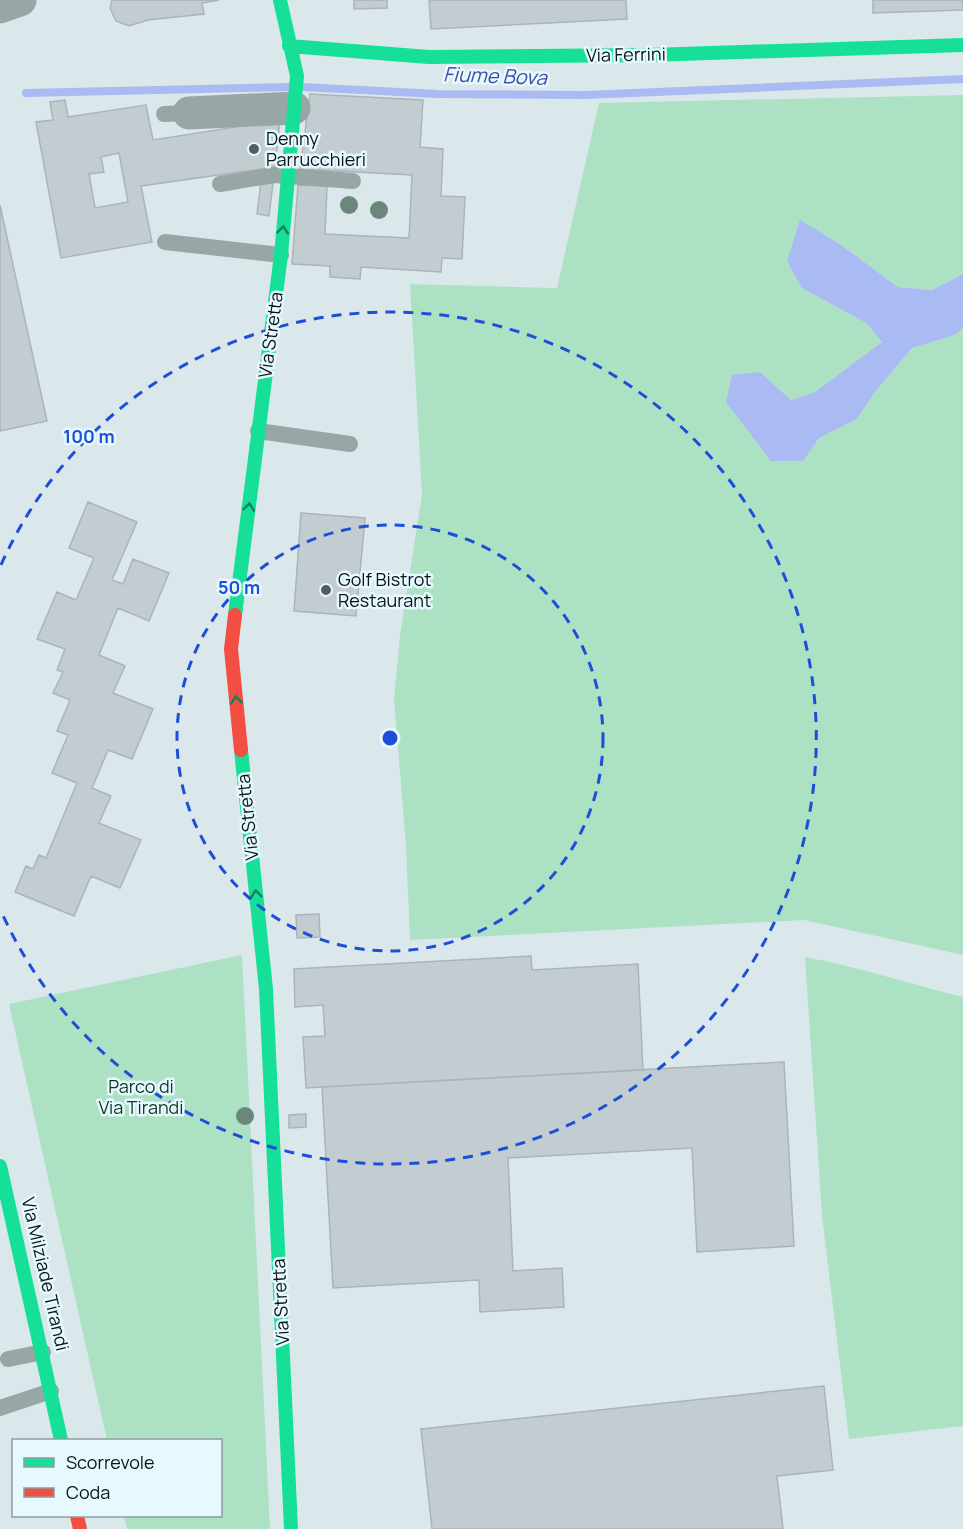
<svg xmlns="http://www.w3.org/2000/svg" width="963" height="1529" viewBox="0 0 963 1529" font-family="Manrope,sans-serif">
<style>
.green{fill:#ade1c4}
.water{fill:#aabaf3}
.lines{fill:none;stroke-linecap:round;stroke-linejoin:round}
.stream{stroke:#aabaf3;stroke-width:8}
.building{fill:#c3cdd1;stroke:#abb4b8;stroke-width:1.5;fill-rule:evenodd}
.lane{stroke:#96a7a5;stroke-width:16}
.street{stroke:#96a7a5;stroke-width:33}
.fast{stroke:#16e098;stroke-width:14}
.jam{stroke:#f24e42;stroke-width:14}
.tree{fill:#6b867b}
.oneway{stroke:#11845d}
.ring{fill:none;stroke:#1d4ed8;stroke-width:3;stroke-dasharray:10 8}
.poi-dot{fill:#535e60;stroke:#e5f9fe;stroke-width:2}
.labels{text-anchor:middle;stroke-width:5;stroke-linejoin:round;paint-order:stroke}
.street-label{font-size:18px;fill:#0a1315;stroke:#e5f9fe}
.poi-label{font-size:18px;fill:#0a1315;stroke:#e5f9fe;text-anchor:start}
.park-label{font-size:18px;fill:#11361f;stroke:#e5f9fe}
.water-label{font-size:20px;font-style:italic;fill:#424aa7;stroke:#e5f9fe}
.centre{fill:#1d4ed8;stroke:#e5f9fe;stroke-width:3}
.ring-label{font-size:18px;text-anchor:middle;font-weight:bold;fill:#1d4ed8;stroke:#e5f9fe;stroke-width:5;stroke-linejoin:round;paint-order:stroke}
</style>
<rect width="100%" height="100%" fill="#dae8ec"/>
<path class="green" d="M963,95V274L932,290L898,287L841,245L802,288L866,323L882,342L815,392L791,400L760,372L802,461L819,438L857,419L874,393L912,348L955,335L963,328V955L804,920L410,940L406,846L394,699L400,636L422,494L410,284L557,288L599,103Z
M242,955L270,1529H127L124,1516H220V1440H107L9,1004Z
M805,957C859,967 910,984 963,997V1426L849,1439L822,1216Z"/>
<path class="water" d="M800,220L841,245L898,287L932,290L963,274V328L955,335L912,348L874,393L857,419L819,438L803,461H771L726,402L732,375L760,372L791,400L815,392L882,342L866,323L802,288L787,261Z"/>
<g class="lines">
<path class="stream" d="M303,87L437,94L585,95L963,79
M26,93L290,87"/>
</g>
<path class="building" d="M219,0L202,3L204,14L148,20L129,26L116,21L110,8L112,0Z
M354,0H387V8L354,9Z
M429,0H626L627,19L431,29Z
M873,0H963V10L873,13Z
M310,94L423,100L420,147L443,149L441,196L465,197L462,259L442,258L441,272L361,267L360,279L330,277V266L292,264L298,185L327,186L325,234L409,238L412,175L300,169Z
M65,100L68,117L146,105L153,140L280,120L275,167L141,186L152,242L61,258L36,122L53,120L50,102ZM119,153L128,202L95,208L89,174L104,172L101,157Z
M261,182L273,183L269,216L257,214Z
M0,205L47,421L0,431Z
M88,502L137,522L112,580L123,584L133,559L169,573L149,621L118,608L99,655L125,666L113,693L153,709L132,759L108,750L92,788L111,796L99,823L141,840L120,888L91,876L74,916L15,892L26,866L33,869L39,855L46,858L77,783L52,773L68,735L57,731L70,700L53,693L63,672L57,670L65,649L37,639L57,592L76,600L94,558L69,548Z
M301,513L365,518L356,616L294,611Z
M319,914L320,937L297,938L296,915Z
M531,956L532,970L638,964L643,1070L306,1088L303,1037L325,1036L323,1005L295,1007L294,969Z
M784,1062L794,1246L697,1252L692,1148L508,1158L513,1271L562,1268L564,1307L480,1312L479,1280L333,1288L322,1087Z
M306,1114V1127L289,1128V1115Z
M824,1386L833,1470L777,1476L783,1529H432L421,1429Z"/>
<g class="lines">
<path class="lane" d="M164,114L189,113
M220,184L274,175L353,181
M165,242L281,255
M258,431L350,444
M8,1359L43,1352
M0,1408L51,1391"/>
<path class="street" d="M0,7L20,0
M189,113L294,108"/>
<path class="fast" d="M289,46L429,57L649,55L963,45
M235,615L281,255L297,76L280,0
M241,750L266,989L291,1529
M0,1166L61,1440"/>
<path class="jam" d="M235,615L231,649L241,750
M77,1516L80,1529"/>
</g>
<g class="tree">
<circle cx="349" cy="205" r="9"/>
<circle cx="379" cy="210" r="9"/>
<circle cx="245" cy="1116" r="9"/>
</g>
<defs><path id="oneway-chevron" d="M-2-3.5L2.5 0L-2 3.5" fill="none" stroke-width="1.6" stroke-linecap="round" stroke-linejoin="round" transform="scale(1.5)"/></defs>
<g class="oneway">
<use href="#oneway-chevron" transform="translate(283 230) rotate(-84)"/>
<use href="#oneway-chevron" transform="translate(249 507) rotate(-83)"/>
<use href="#oneway-chevron" transform="translate(236 700) rotate(-96)"/>
<use href="#oneway-chevron" transform="translate(256 894) rotate(-96)"/>
</g>
<g class="ring">
<circle cx="390" cy="738" r="213"/>
<path d="M1 565A426 426 0 1 1 1 911"/>
</g>
<g class="poi-dot">
<circle cx="254" cy="149" r="6"/>
<circle cx="326" cy="590" r="6"/>
</g>
<g class="labels">
<g class="street-label">
<text transform="translate(626 55) rotate(-1)" y="6">Via Ferrini</text>
<text transform="translate(271 335) rotate(-82)" y="6">Via Stretta</text>
<text transform="translate(248 817) rotate(-96)" y="6">Via Stretta</text>
<text transform="translate(45 1274) rotate(77)" y="6">Via Milziade Tirandi</text>
<text transform="translate(281 1302) rotate(-93)" y="6">Via Stretta</text>
</g>
<g class="poi-label">
<text x="266" y="145">Denny<tspan x="266" dy="21">Parrucchieri</tspan></text>
<text x="338" y="586">Golf Bistrot<tspan x="338" dy="21">Restaurant</tspan></text>
</g>
<g class="park-label">
<text x="141" y="1093">Parco di<tspan x="141" dy="21">Via Tirandi</tspan></text>
</g>
<g class="water-label">
<text transform="translate(495 76) rotate(2)" y="7">Fiume Bova</text>
</g>
</g>
<circle cx="390" cy="738" r="9" class="centre"/>
<g class="ring-label">
<text x="89" y="443">100 m</text>
<text x="239" y="594">50 m</text>
</g>
<rect x="12" y="1439" width="210" height="78" fill="#e5f9fe" stroke="#8d9da1" stroke-width="1.5"/>
<rect x="24" y="1458" width="30" height="9" fill="#16e098" stroke="#8d9da1" stroke-width="1.5"/>
<text x="66" y="1469" font-size="18" fill="#0a1315">Scorrevole</text>
<rect x="24" y="1488" width="30" height="9" fill="#f24e42" stroke="#8d9da1" stroke-width="1.5"/>
<text x="66" y="1499" font-size="18" fill="#0a1315">Coda</text>
</svg>
